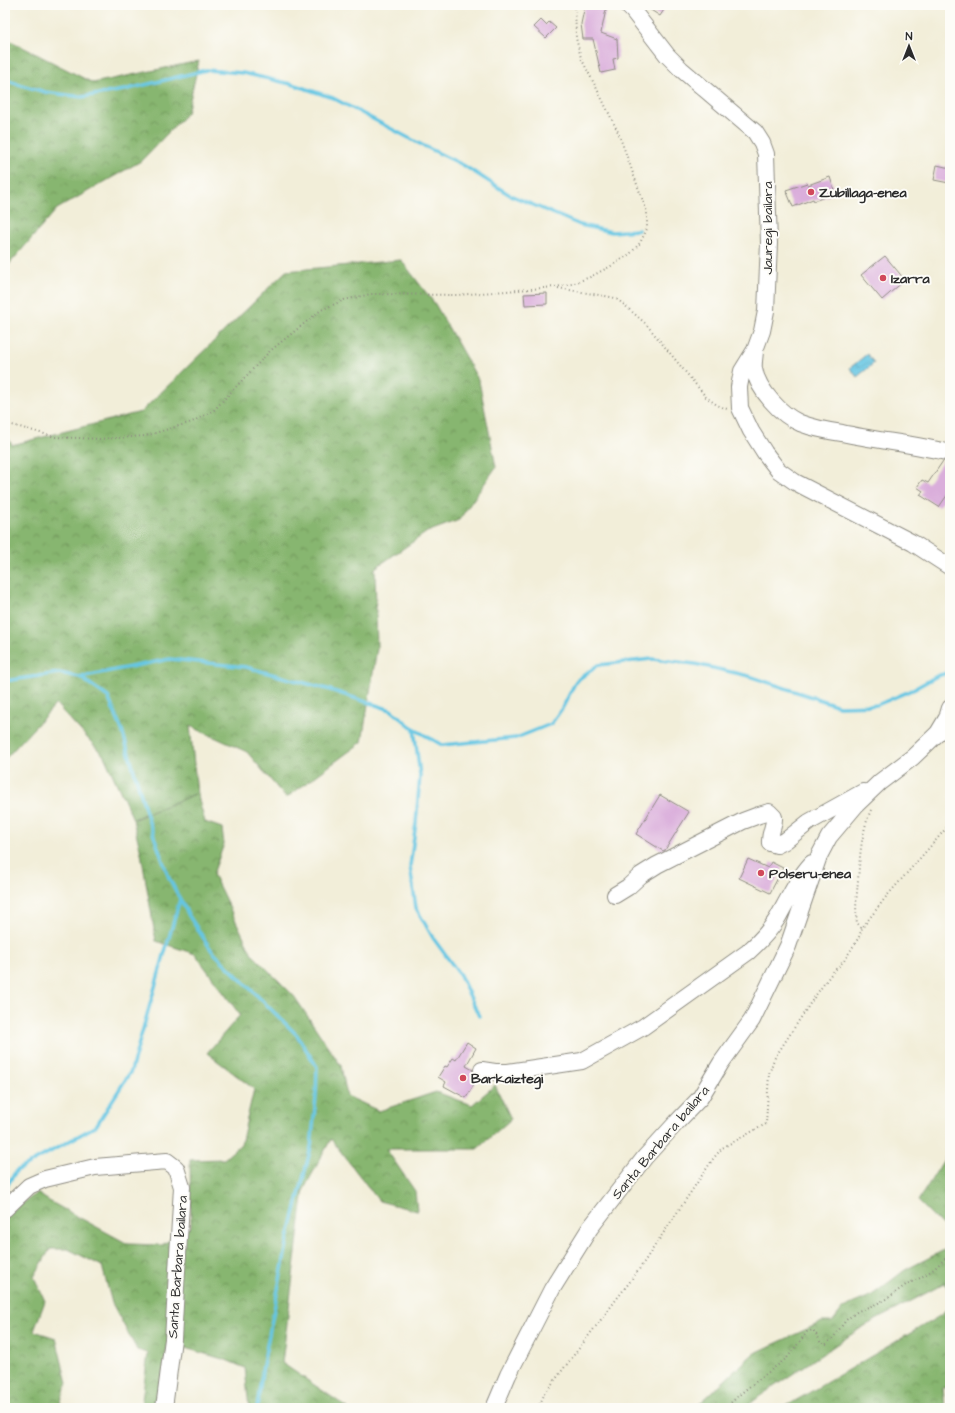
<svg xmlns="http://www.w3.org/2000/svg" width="955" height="1413" viewBox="0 0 955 1413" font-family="'Architects Daughter',sans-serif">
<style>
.forest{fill:url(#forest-crowns);stroke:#59704d}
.water{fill:url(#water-waves);stroke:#487887}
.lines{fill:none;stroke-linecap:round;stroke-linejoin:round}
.stream{stroke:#65c6e3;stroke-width:3.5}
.building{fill:#daaedb}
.minor-casing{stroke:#8e8c82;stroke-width:18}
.path{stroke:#8e8c82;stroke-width:2;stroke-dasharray:1 3;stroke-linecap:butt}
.minor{stroke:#fff;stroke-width:16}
.poi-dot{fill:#d1495b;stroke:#fdfcf7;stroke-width:1.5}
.labels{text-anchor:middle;stroke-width:4;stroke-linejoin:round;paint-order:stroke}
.poi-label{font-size:14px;font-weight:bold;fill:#2b2b2b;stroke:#fdfcf7;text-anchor:start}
.street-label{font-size:14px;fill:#2b2b2b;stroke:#fdfcf7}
</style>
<defs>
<pattern id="forest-crowns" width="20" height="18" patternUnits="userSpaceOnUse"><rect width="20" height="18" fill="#87b66f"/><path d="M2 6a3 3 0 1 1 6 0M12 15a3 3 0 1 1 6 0" fill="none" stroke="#6f945b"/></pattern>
<pattern id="water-waves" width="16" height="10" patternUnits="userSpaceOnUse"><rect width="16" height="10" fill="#65c6e3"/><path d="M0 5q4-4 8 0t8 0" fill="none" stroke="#58aac3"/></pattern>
</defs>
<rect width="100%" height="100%" fill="#fdfcf7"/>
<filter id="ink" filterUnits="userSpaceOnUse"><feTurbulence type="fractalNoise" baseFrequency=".025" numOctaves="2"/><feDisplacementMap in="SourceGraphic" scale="8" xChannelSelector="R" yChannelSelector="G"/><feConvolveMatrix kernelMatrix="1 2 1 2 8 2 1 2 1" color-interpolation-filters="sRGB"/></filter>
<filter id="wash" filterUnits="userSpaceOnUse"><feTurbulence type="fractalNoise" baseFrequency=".012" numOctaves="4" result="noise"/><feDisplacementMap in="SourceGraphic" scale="16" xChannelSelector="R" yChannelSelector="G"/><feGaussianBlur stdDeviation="0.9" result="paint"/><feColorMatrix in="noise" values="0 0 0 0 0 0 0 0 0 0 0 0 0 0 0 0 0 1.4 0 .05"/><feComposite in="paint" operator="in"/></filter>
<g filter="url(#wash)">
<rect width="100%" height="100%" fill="#f2eed9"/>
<path class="forest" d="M5,38L93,83L199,61L187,113L141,161L57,209L5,269Z
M401,260L435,304L479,381L496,467L459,520L427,532L375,568L377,648L362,742L286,798L247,752L190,726L197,793L205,822L222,828L224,844L213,874L252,954L294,996L341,1066L347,1096L379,1111L436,1092L472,1105L495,1085L511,1119L477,1149H386L415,1191L417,1211L379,1201L331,1139L304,1189L282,1363L348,1408H249L245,1368L226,1360L168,1343L157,1408H141L148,1353L137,1350L112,1303L102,1266L68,1249H50L34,1277L45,1301L34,1331L56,1338L67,1383L59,1408H5V1214L15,1209L37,1193L49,1201L128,1244L162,1245L191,1226L190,1160L224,1159L241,1144L254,1089L207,1053L240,1015L195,954L156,941L141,853L133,820L195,794L133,819L104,756L56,704L5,759V432L12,445L141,412L286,271Z
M950,1150V1233L918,1201Z
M950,1247V1290L945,1283L861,1328L760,1396L745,1408H695L753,1354L822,1322H832L843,1308L872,1295L905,1270Z
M950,1303V1386L943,1388L945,1407L944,1408H783L943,1314Z"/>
<path class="water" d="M867,354L874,363L857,377L850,368Z"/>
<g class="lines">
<path class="stream" d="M5,80L45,92L82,97L124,90L206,70L243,73L295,85L333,98L422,145L463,165L510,195L580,225L612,232L638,230
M80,677L170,659L246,667L327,689L391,710L414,729L420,775L416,823L410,866L416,908L433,938L460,975L479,1016
M5,681L59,673L80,677L108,697L122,730L149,822L169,878L189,916L212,951L297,1035L317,1067L316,1097L311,1147L288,1239L263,1365L257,1408
M414,729L442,745L516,738L551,724L563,707L576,681L598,665L652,659L695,664L749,676L839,706L877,705L912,690L937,676L950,672
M5,1189L16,1171L96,1126L131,1071L180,899"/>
</g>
<g id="blocks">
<path class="building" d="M585,5H607L601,33L617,39L618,58L613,59L615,70L601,73L593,39H583L581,24Z
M643,5H667L660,16Z
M541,20L546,25L549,22L556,28L546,38L534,27Z
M937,165L950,168L949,183L934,180Z
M830,177L835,193L814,201L813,199L793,207L786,190L807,183L808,185Z
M885,256L905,280L882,300L861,275Z
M547,293V304L525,305L524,294Z
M943,461L950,462V491L939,507L920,495L923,491L917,487L922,480L928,483Z
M660,795L689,812L665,850L663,851L636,834Z
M748,859L768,868L771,862L783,868L770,893L739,878Z
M467,1042L476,1048L466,1066L473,1070V1074L478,1078L466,1098L444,1086L446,1082L438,1077L445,1066L447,1067L453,1058L456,1060Z"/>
</g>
</g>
<g filter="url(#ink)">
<use href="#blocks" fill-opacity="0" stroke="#8e8c82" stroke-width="1"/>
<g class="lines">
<g class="minor-casing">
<path id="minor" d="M627,5L633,11L667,55L681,69L755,132L762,143L766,154L769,243L766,311L762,331L755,350L742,371L739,387L740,408L751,431L765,453L778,470L795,482L913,543L950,567
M755,350C755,356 753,363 754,369C758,390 781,415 800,423C813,428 828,431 842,433C878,441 915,444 950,453
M615,895L628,887L641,875L657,865L743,821L759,815L769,812L774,817C775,827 769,832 770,843L777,845L785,841L809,822L863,792
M482,1070L495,1072H508L582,1061L643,1027L748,952C759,942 769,932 777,919C788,900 797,879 812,863
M5,1209L29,1186L45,1179L95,1167L167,1161L176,1168L182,1187L173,1339L164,1408
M494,1408L508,1375L552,1289L590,1228L645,1157L677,1122L700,1098L721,1063L752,1020L788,946L819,856L829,837L856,805L880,782L913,757L938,733L947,718L950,708"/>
</g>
<path class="path" d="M558,288L605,296L615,298L622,303L646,324L706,397L717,405L727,409
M5,423L55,437L101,439L145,436L192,422L214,410L270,351L321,310L344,300L371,294L457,295L555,287L572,284L590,277L611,266L630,254L640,243L647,229V212L618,132L602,99L581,58L576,38L575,5
M871,810C861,833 860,856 858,880C857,894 855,908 857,923L862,928L886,897L950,824
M538,1408L545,1393L638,1271L713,1159L722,1148L766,1124L769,1074L774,1059L813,999L832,973L844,961L859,937L862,928
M725,1408L745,1390L787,1358L807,1332L813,1330L818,1337L821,1344H826L833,1338L846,1320L858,1311L874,1305L888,1298L907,1284L920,1278L934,1269L950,1254"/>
<use href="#minor" class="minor"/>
</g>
</g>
<g class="poi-dot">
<circle cx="811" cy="192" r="4"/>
<circle cx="883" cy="278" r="4"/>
<circle cx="761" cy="873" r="4"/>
<circle cx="463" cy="1078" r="4"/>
</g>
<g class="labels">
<g class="poi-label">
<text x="819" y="197">Zubillaga-enea</text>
<text x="891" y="283">Izarra</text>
<text x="769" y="878">Polseru-enea</text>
<text x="471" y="1083">Barkaiztegi</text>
</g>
<g class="street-label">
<text transform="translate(767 228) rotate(-90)" y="5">Jauregi bailara</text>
<text transform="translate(660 1142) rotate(-50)" y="5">Santa Barbara bailara</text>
<text transform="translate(177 1267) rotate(-86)" y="5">Santa Barbara bailara</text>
</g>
</g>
<rect width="955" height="1413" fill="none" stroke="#fdfcf7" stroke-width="20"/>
<g transform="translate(909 46)" stroke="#fdfcf7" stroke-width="3" paint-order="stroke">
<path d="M0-3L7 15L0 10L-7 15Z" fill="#2b2b2b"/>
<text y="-6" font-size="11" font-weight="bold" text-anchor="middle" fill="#2b2b2b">N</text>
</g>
</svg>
